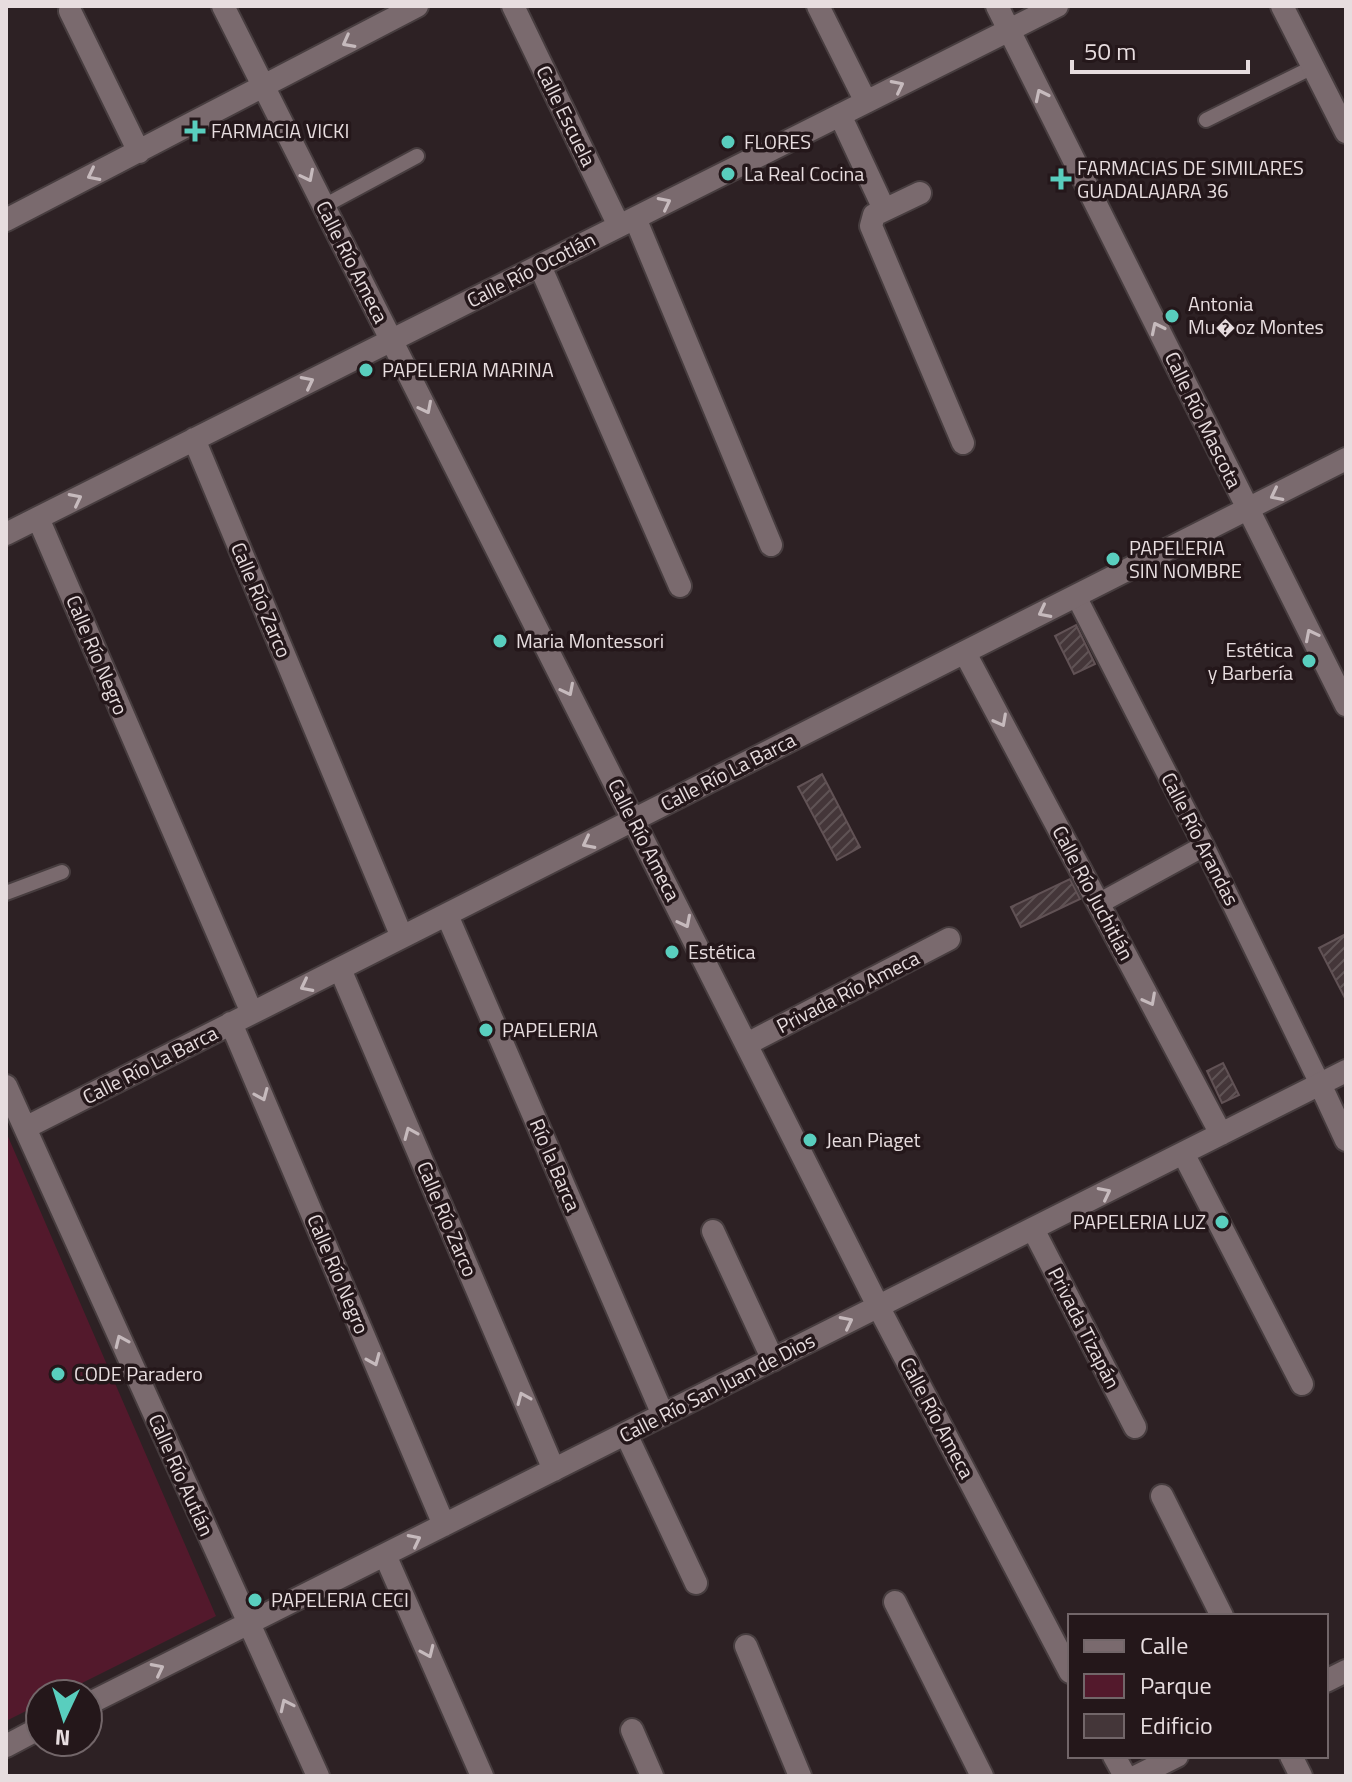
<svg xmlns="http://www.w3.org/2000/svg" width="1352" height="1782" viewBox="0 0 1352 1782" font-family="'Titillium Web',sans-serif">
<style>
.green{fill:#53192c}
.building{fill:url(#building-hatch);stroke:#615255;stroke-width:2}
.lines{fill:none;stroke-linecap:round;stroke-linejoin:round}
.service-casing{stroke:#473d3f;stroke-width:18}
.pedestrian-casing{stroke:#473d3f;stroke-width:24}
.minor-casing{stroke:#473d3f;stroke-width:26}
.service{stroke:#7a6a6e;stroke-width:14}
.pedestrian{stroke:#7a6a6e;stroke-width:20}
.minor{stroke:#7a6a6e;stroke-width:22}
.oneway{stroke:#c6babd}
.poi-dot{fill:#59cebe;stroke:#24171a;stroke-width:3}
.labels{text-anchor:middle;stroke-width:7;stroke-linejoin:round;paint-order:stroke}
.street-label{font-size:20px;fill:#e7dddf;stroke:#24171a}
.poi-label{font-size:20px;fill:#e7dddf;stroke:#24171a;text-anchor:start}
</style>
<defs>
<pattern id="building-hatch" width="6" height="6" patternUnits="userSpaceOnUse" patternTransform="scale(2)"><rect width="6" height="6" fill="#443639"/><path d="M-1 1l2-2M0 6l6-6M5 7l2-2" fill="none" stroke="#5f5355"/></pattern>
</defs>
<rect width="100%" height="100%" fill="#2d2124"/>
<path class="green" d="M6,1132L216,1616L60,1694H40V1704L6,1721Z"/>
<path class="building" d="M1076,625L1095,664L1074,674L1055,636Z
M822,774L860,847L837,860L798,787Z
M1070,879L1080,899L1021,927L1011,907Z
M1346,934V1000L1319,948Z
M1223,1063L1239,1095L1222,1103L1207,1071Z"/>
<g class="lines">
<g class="service-casing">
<path id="service" d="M1206,120L1313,67
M324,206L417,156
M6,893L62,872"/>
</g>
<g class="pedestrian-casing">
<path id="pedestrian" d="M1076,596L1204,846L1320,1084
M1098,904L1204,846"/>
</g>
<g class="minor-casing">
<path id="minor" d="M223,6L878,1306L1070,1672
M513,6L619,226
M818,6L866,102
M997,6L1346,705
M1282,6L1346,132
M70,11L139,152
M840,115L884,209
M920,193L874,215L871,226L963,443
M635,218L771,545
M6,220L417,6
M540,266L680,586
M194,439L402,937
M38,518L252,1013
M6,534L1057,6
M965,653L1221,1134
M447,915L663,1415
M340,969L554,1470
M231,1023L444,1525
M747,1044L949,939
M1320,1084L1346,1140
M6,1086L318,1776
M25,1128L1346,459
M1183,1153L1302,1384
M1033,1229L1135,1427
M713,1231L773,1360
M626,1434L696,1583
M1162,1496L1222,1616
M385,1555L482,1776
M895,1602L982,1776
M746,1646L800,1776
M1326,1681L1346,1671
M88,1704L1346,1071
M632,1730L652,1776
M6,1746L40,1728
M1114,1756L1125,1776
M1291,1756L1301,1776
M1137,1776L1177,1756"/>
</g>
<use href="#service" class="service"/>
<use href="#pedestrian" class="pedestrian"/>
<use href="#minor" class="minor"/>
</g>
<defs><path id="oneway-chevron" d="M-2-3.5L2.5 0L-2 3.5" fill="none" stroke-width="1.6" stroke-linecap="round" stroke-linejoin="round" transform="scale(2)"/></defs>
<g class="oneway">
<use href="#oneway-chevron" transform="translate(348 42) rotate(152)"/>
<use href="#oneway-chevron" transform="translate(898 86) rotate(-27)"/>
<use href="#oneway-chevron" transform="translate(1041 95) rotate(-116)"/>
<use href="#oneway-chevron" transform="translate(93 175) rotate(153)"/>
<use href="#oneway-chevron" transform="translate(308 176) rotate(63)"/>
<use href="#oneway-chevron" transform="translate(665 203) rotate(-27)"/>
<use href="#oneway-chevron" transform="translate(1157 328) rotate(-116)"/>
<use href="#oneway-chevron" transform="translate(308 382) rotate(-27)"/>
<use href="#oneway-chevron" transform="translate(426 408) rotate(63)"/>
<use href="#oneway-chevron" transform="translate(1276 495) rotate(153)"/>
<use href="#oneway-chevron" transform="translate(76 499) rotate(-27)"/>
<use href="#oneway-chevron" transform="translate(1044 612) rotate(153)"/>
<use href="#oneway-chevron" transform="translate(1311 635) rotate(-117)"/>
<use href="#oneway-chevron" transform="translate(568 690) rotate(63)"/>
<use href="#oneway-chevron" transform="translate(1001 721) rotate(62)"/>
<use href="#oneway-chevron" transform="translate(588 843) rotate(153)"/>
<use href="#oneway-chevron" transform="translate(685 922) rotate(63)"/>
<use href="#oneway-chevron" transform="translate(306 986) rotate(153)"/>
<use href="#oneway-chevron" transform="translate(1150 1000) rotate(62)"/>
<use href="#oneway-chevron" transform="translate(262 1095) rotate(67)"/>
<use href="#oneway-chevron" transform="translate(410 1133) rotate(-113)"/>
<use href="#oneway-chevron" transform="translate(1105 1193) rotate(-27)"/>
<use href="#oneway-chevron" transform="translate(847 1322) rotate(-27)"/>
<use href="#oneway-chevron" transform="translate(121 1341) rotate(-114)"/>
<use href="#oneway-chevron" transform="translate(374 1360) rotate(67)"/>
<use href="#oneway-chevron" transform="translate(523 1398) rotate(-113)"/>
<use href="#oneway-chevron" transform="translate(415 1540) rotate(-27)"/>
<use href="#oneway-chevron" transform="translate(428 1652) rotate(66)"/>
<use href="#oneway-chevron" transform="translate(158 1669) rotate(-27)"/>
<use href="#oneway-chevron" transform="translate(286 1705) rotate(-115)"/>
</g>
<g class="poi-dot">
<path d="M191 119h8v8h8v8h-8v8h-8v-8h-8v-8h8z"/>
<circle cx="728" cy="142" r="8"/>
<circle cx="728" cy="174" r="8"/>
<path d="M1057 167h8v8h8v8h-8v8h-8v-8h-8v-8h8z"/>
<circle cx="1172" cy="316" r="8"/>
<circle cx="366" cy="370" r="8"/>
<circle cx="1113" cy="559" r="8"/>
<circle cx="500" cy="641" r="8"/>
<circle cx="1309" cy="661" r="8"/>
<circle cx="672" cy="952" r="8"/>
<circle cx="486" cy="1030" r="8"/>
<circle cx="810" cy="1140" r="8"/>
<circle cx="1222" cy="1222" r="8"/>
<circle cx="58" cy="1374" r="8"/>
<circle cx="255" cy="1600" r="8"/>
</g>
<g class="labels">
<g class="street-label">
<text transform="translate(566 116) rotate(64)" y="7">Calle Escuela</text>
<text transform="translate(352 262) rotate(63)" y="7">Calle Río Ameca</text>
<text transform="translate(531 270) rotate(-27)" y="7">Calle Río Ocotlán</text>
<text transform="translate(1203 420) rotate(64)" y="7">Calle Río Mascota</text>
<text transform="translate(261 600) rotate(67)" y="7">Calle Río Zarco</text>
<text transform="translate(97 655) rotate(67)" y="7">Calle Río Negro</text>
<text transform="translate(728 772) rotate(-27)" y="7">Calle Río La Barca</text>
<text transform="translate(1200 839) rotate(63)" y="7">Calle Río Arandas</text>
<text transform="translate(644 840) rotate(63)" y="7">Calle Río Ameca</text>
<text transform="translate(1093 893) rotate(62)" y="7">Calle Río Juchitlán</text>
<text transform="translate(848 992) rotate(-27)" y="7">Privada Río Ameca</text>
<text transform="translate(150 1065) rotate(-27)" y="7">Calle Río La Barca</text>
<text transform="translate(555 1165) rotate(67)" y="7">Río la Barca</text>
<text transform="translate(447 1219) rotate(67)" y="7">Calle Río Zarco</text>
<text transform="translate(338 1274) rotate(67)" y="7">Calle Río Negro</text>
<text transform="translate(1084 1328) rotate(63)" y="7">Privada Tizapán</text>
<text transform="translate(717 1388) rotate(-27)" y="7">Calle Río San Juan de Dios</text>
<text transform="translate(937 1418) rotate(62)" y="7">Calle Río Ameca</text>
<text transform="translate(181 1475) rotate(66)" y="7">Calle Río Autlán</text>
</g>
<g class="poi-label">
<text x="211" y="138">FARMACIA VICKI</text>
<text x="744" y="149">FLORES</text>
<text x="1077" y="175">FARMACIAS DE SIMILARES<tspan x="1077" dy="23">GUADALAJARA 36</tspan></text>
<text x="744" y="181">La Real Cocina</text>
<text x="1188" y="311">Antonia<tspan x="1188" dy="23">Mu�oz Montes</tspan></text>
<text x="382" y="377">PAPELERIA MARINA</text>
<text x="1129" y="555">PAPELERIA<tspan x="1129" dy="23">SIN NOMBRE</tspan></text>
<text x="516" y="648">Maria Montessori</text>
<text x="1293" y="657" text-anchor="end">Estética<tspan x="1293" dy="23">y Barbería</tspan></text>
<text x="688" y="959">Estética</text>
<text x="502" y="1037">PAPELERIA</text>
<text x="826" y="1147">Jean Piaget</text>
<text x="1206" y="1229" text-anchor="end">PAPELERIA LUZ</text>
<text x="74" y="1381">CODE Paradero</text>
<text x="271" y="1607">PAPELERIA CECI</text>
</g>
</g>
<rect width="1352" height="1782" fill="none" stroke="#e7dddf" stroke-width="16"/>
<rect x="1068" y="1614" width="260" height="144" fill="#24171a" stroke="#726669" stroke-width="2"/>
<rect x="1084" y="1640" width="40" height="12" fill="#7a6a6e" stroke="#726669" stroke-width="2"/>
<text x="1140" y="1654" font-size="24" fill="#e7dddf">Calle</text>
<rect x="1084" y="1674" width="40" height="24" fill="#53192c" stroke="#726669" stroke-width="2"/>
<text x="1140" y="1694" font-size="24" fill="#e7dddf">Parque</text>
<rect x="1084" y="1714" width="40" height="24" fill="#443639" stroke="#726669" stroke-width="2"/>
<text x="1140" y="1734" font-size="24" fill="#e7dddf">Edificio</text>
<g transform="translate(64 1718) rotate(184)"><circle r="38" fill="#24171a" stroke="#726669" stroke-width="2"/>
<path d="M0-6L14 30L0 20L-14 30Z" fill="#59cebe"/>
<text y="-12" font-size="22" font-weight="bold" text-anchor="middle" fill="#e7dddf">N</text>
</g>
<path d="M1072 60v12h176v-12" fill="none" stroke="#e7dddf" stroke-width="4"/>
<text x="1084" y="60" font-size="24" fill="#e7dddf" stroke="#24171a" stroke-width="6" paint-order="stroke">50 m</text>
</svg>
